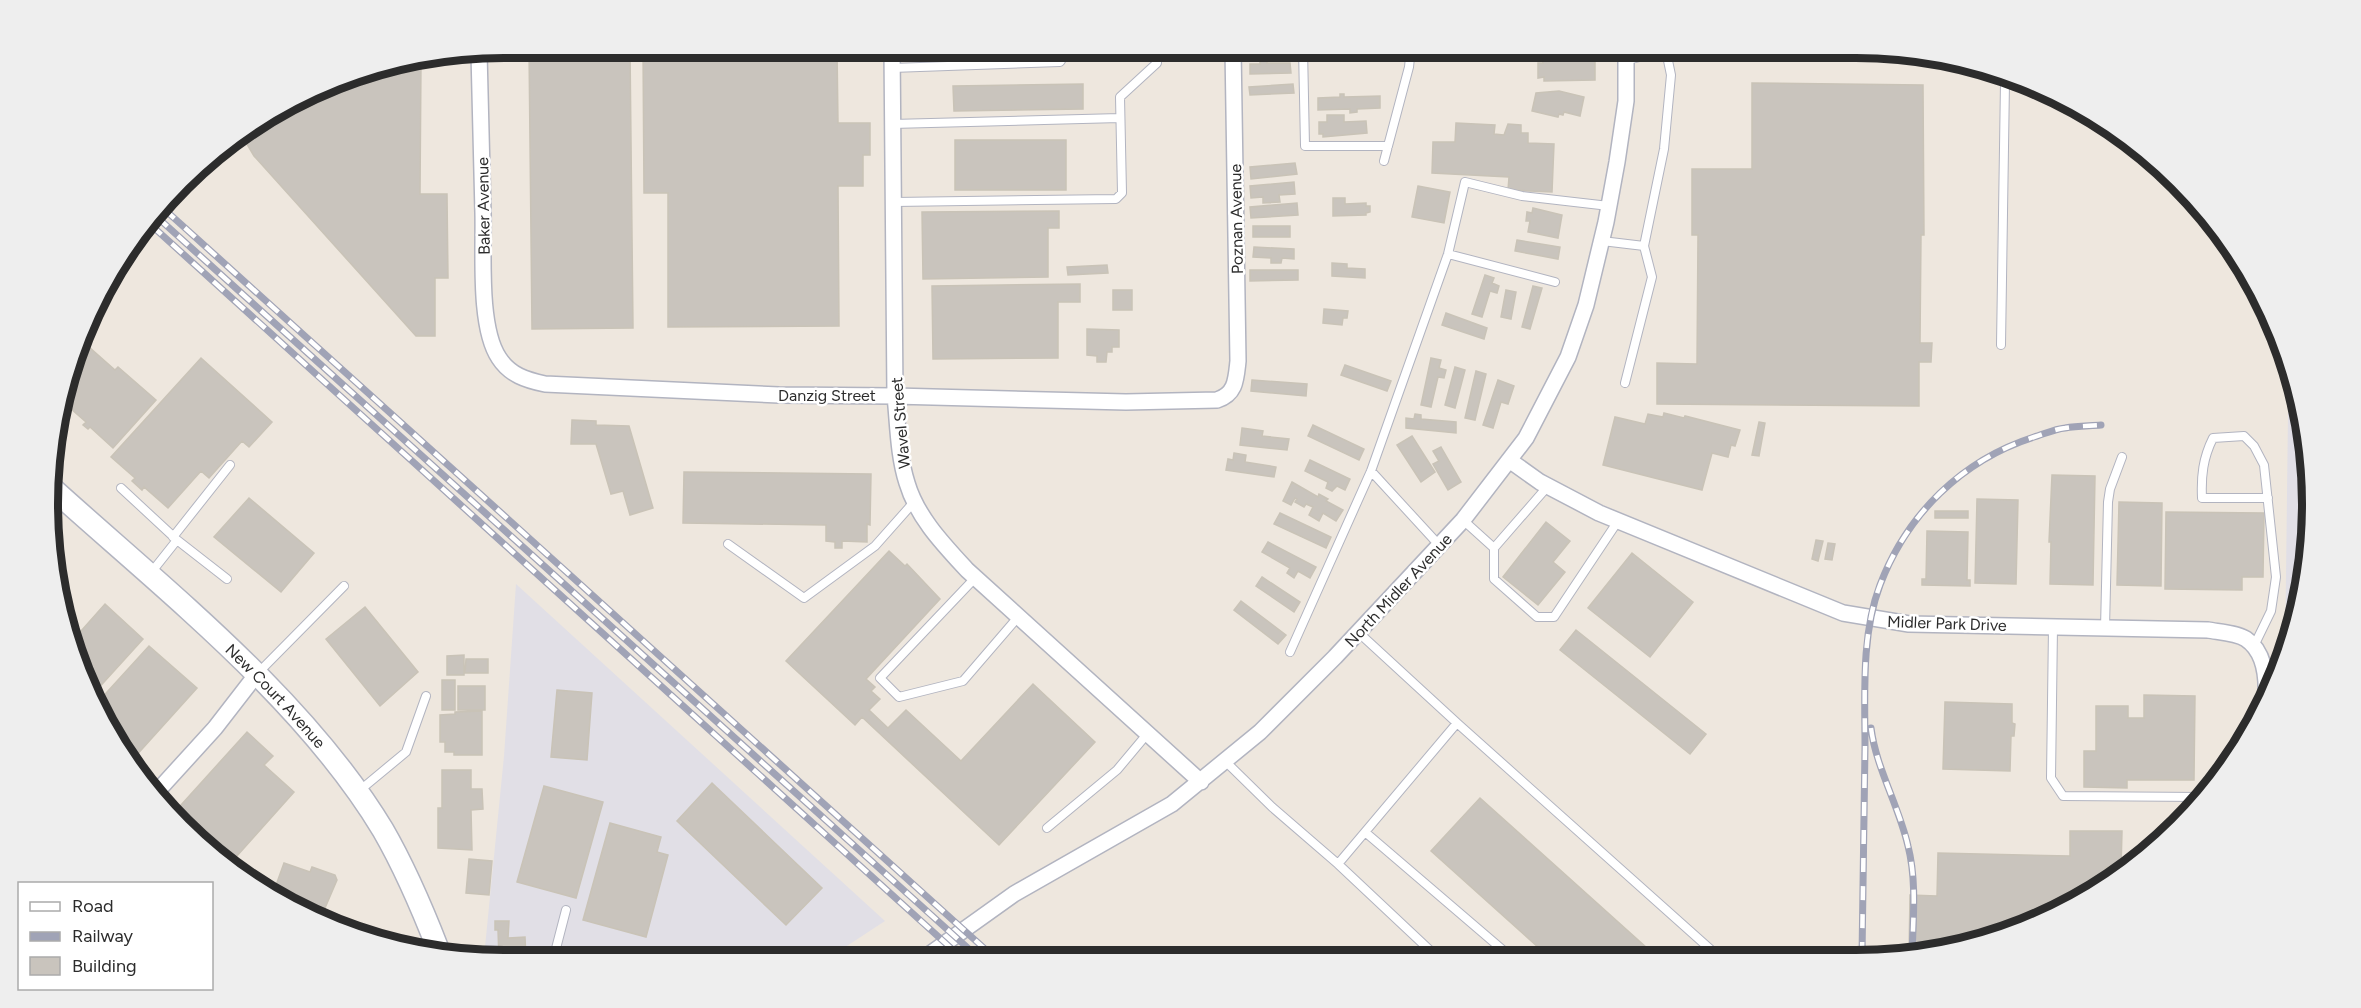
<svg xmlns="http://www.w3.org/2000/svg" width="2361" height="1008" viewBox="0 0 2361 1008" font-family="Figtree,sans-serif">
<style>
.industrial{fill:#e1dfe6}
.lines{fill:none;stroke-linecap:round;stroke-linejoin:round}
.stream{stroke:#70cdf1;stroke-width:5}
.building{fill:#c9c4bd;stroke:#c9c3b7;stroke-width:1.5}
.service-casing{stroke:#b2b4c0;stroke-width:10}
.minor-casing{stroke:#b2b4c0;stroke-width:18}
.secondary-casing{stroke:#b2b4c0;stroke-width:24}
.service{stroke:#fff;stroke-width:8}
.minor{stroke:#fff;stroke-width:15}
.secondary{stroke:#fff;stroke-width:21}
.rail-casing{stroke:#a0a3b6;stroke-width:7}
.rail{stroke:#fff;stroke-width:4.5;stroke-dasharray:14;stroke-linecap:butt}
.labels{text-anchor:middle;stroke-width:5;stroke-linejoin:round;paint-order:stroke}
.street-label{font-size:16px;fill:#2c2c2c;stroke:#fff}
.rim{fill:none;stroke:#2c2c2c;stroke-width:8}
</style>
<rect width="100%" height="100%" fill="#eee7de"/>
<path class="industrial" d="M2288,413H2302L2312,474L2309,563L2289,650L2285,658Z
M516,584L885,921L827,959L504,960L484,957L504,756Z"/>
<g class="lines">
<path class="stream" d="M869,959L877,954L904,950"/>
</g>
<path class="building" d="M529,48H630L633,328L532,329Z
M643,48H837L838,123H870V155H863V186H838L839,326L668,327V193H644Z
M955,48H1051V54L955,55Z
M1078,48H1112V57H1078Z
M1246,48H1294L1295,51L1247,52Z
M1542,56H1595V80L1544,81V77L1538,78V63H1543Z
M1260,58H1267V63H1290L1291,73L1250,74V64H1260Z
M421,62L420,194H447L448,278H435V336H416L254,156L241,134L276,109L357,72Z
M1752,83L1923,85L1924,235H1921L1920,343H1932L1931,362H1919V406L1657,404V363L1697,364L1698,235H1692V169H1752Z
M1083,84V109L954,111L953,86Z
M1293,84L1294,93L1250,95L1249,87Z
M1559,91L1584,97L1580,116L1564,112L1563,115L1559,114L1558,117L1532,111L1536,93Z
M1340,94H1344V97L1380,96V108L1357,109V112L1350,113V109L1318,110V98L1340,97Z
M1327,115H1344V122L1366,121L1367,133L1323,137V134H1319V122H1327Z
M1456,123L1495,125L1494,134L1504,135L1508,124L1521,125V133H1528V143L1554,144L1552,192L1508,190L1509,177L1432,173L1433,142H1455Z
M955,140H1066V190H955Z
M1295,163L1297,174L1251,179L1250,167Z
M1294,182L1295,194L1279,195L1280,202L1263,203V197L1251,198L1250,186Z
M1418,186L1450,192L1444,223L1412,217Z
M1333,198H1345V204L1366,203V206H1370V212L1366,213V215L1333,216Z
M1297,203L1298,215L1251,218L1250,207Z
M1533,208L1562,215L1558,238L1528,232L1530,221H1526L1527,212L1532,213Z
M1059,211V228H1048V277L923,279L922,212Z
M1253,226H1290V237H1253Z
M1517,240L1560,247L1558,259L1515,251Z
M1254,247L1294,249V259L1282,258L1281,263H1271V258L1253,257Z
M1332,263L1347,264V268L1365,269V278L1332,276Z
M1107,265L1108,273L1068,275L1067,267Z
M1250,270H1298V280L1250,281Z
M1485,275L1494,278L1492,283L1499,286L1497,293L1490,291L1482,317L1472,314Z
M1080,284V302H1058V358L933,359L932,286Z
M1533,286L1542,288L1530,329L1522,327Z
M1113,290H1132V310H1113Z
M1506,290L1516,292L1511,319L1501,317Z
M1324,309L1348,311L1347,318H1343L1342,325L1323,323Z
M1446,313L1487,328L1484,339L1442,325Z
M1087,329L1119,330V347H1112V352H1107L1106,362H1097V356L1087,355Z
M80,339L115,370L118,367L156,400L113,448L90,427L88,429L83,425L86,422L62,401L72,357Z
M201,358L272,422L249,447L242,441L209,478L201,471L168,508L144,487L142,490L132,481L135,478L111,457Z
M1431,358L1441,360L1439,368L1446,370L1444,378L1438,377L1431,407L1421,405Z
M1345,365L1391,381L1387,391L1341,375Z
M1455,367L1465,370L1455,408L1445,405Z
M1476,371L1486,374L1475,420L1465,418Z
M1252,380L1307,384L1306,396L1251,391Z
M1498,380L1514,386L1508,404L1501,402L1493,428L1483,425Z
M1664,413L1684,418L1685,416L1740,430L1735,446L1731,445L1728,457L1712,453L1702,490L1603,465L1615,417L1645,424L1648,414L1663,417Z
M1415,414L1421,415V419L1456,422V433L1406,428V418L1414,419Z
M572,420L596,421V425L629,426L653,508L630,515L623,491L611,494L596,444H571Z
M1759,422L1765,423L1759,456L1752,455Z
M1313,425L1364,449L1359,460L1308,436Z
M1242,428L1263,431L1262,436L1289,439L1287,450L1240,445Z
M1412,436L1435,472L1421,482L1397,445Z
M1441,447L1461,482L1448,490L1433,464L1439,461L1433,451Z
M1234,453L1246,455L1245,462L1276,467L1274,477L1226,470L1228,459L1233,460Z
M1310,460L1350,479L1345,490L1337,486L1332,491L1326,488L1328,482L1305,471Z
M684,472L871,474L870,525L867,524V542L842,541V548H835V542L826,541V525L683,523Z
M2052,475L2095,476L2093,585L2050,584L2051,542H2049Z
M1292,482L1318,497L1319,494L1328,499L1326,501L1343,510L1336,521L1323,513L1319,521L1309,515L1313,507L1306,504L1304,507L1295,502L1297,499L1295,498L1291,505L1283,501Z
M249,498L314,553L281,592L214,537Z
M1977,499L2018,500L2016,584L1975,583Z
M2119,502L2162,503L2161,586L2117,585Z
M1935,511H1968V518H1935Z
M2166,512L2264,513L2263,577H2242V590L2165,589Z
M1280,513L1331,537L1326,548L1274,524Z
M1546,522L1570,541L1553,562L1565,572L1538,605L1503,577Z
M1927,531L1968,532L1967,580H1970V586L1922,585V579H1926Z
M1816,540L1823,541L1818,561L1812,559Z
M1268,542L1316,567L1310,578L1298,571L1294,578L1287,573L1290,568L1262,552Z
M1828,543L1835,544L1832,560L1825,559Z
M889,551L905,566L907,564L940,599L866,679L875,687L871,691L880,699L869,710L888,728L906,710L961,761L1033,684L1095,742L999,845L862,717L855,725L786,661Z
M1632,553L1693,602L1650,657L1588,608Z
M1262,577L1300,602L1294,612L1256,586Z
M1241,601L1286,635L1278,644L1234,610Z
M105,604L143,639L94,693L74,639Z
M365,607L418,672L380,706L326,639Z
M1576,630L1706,734L1690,754L1560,650Z
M149,646L197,688L134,758L122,748L130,740L103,716L98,702Z
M464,655V675H447V656Z
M466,659H488V673H465Z
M442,680H455V710H442Z
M458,686H485V710H458Z
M557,690L592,693L587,760L551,757Z
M2144,695L2195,696L2194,780H2127V788L2084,787V751H2096V706H2128V718H2144Z
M1945,702L2012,704V723L2015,724L2014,736H2011L2010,771L1943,769Z
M482,711V755H454V752H445V742H440V715L455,714V712Z
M247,732L273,756L264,765L294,792L228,866L172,815Z
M442,770H471V789H482L483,809L471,810L472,850L438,848V808H442Z
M712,783L822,888L786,925L677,821Z
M544,786L603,802L576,898L517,882Z
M1480,798L1657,957H1549L1431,851Z
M610,823L661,837L657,852L668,855L646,937L583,920Z
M2070,831H2122L2121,868L2106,867V881L2058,913L1917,956H1909L1910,895L1937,896L1938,853L2070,856Z
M469,859L492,861L489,895L466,893Z
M284,863L310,872L312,867L335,875L337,880L322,915L274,891Z
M495,921H509L508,938L525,937L526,960L499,959L498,930H495Z
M754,948L756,959H703V958Z"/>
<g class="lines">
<g class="service-casing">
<path id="service" d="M1303,48L1305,146H1388
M1627,60L1666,51H1876
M892,68L1060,62L1064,56V48
M1987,69L2005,82L2001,345
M892,124L1120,118
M1384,161L1409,67L1411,48
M894,202L1116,199L1122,193L1120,97L1157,63V48
M1602,241L1644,246L1652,277L1625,383
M1644,246L1664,149L1671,75L1666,51
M1448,254L1555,282
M1371,471L1439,545
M121,488L176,539
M1463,520L1494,548V579L1537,617H1554L1618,521
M173,537L230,465
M728,544L804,598L875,546L914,502
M1494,548L1548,486
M150,574L177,540L227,579
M975,578L880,678L899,697L963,681L1018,617
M2053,627L2051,778L2063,796L2202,797
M2105,628L2108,502L2110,489L2122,457
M2254,646L2271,611L2276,577L2264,465L2254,446L2244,436L2213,438C2203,458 2201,476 2202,498H2268
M1290,652L1371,471L1448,254L1465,182L1522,196L1609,206
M257,674L344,586
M1457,723L1719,957
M1225,761L1272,807L1338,864L1457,723L1358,632
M359,791L406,752L426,696
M1047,828L1117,770L1148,733
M1365,832L1511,957
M1338,864L1437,957
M553,960L566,910"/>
</g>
<g class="minor-casing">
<path id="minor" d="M892,48L895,396C898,424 898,455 907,483C917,517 943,544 967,570L1201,782
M479,52C480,106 482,160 483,213C484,251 478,327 499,358C510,375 526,380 545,384L779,395L895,396L1126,402L1217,400C1236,394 1236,379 1238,361L1233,48
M1509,460L1540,482L1599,513L1843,613L1909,624L2208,630C2219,632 2237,633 2246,639C2264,651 2267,677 2266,697
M154,795L215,728L256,675
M923,959L1014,894L1172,804L1260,732L1335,657L1463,520L1526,438L1568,357L1586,305L1606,222L1617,162L1626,101V48"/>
</g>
<g class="secondary-casing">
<g id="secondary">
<path id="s1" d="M53,489C166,591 304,699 383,830C405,868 422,908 438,949"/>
</g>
</g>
<use href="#service" class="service"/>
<use href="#minor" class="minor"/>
<use href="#secondary" class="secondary"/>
<g class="rail-casing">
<path id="rail" d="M164,209L996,959
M157,217L980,959
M151,225L963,959
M1871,728C1876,768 1899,806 1908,846C1917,881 1913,920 1912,956
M1862,956C1863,887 1864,817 1865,747C1865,695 1861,635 1880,585C1907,514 1962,460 2034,437C2044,434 2055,429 2065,428C2077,426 2089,426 2101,425"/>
</g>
<use href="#rail" class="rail"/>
</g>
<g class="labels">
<g class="street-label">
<text transform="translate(483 206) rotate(-91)" y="6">Baker Avenue</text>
<text transform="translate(1236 219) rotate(-91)" y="6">Poznan Avenue</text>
<text x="827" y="401">Danzig Street</text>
<text transform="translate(900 423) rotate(-95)" y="6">Wavel Street</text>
<text transform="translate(1398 590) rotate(-47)" y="6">North Midler Avenue</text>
<text transform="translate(1947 623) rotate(2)" y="6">Midler Park Drive</text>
<text dy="6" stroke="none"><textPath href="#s1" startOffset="304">New Court Avenue</textPath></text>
</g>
</g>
<path d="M0 0H2361V1008H0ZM504 58H1856A446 446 0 0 1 2302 504V504A446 446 0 0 1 1856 950H504A446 446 0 0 1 58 504V504A446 446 0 0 1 504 58Z" fill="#eee" fill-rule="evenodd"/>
<path class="rim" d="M504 58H1856A446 446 0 0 1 2302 504V504A446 446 0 0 1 1856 950H504A446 446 0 0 1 58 504V504A446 446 0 0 1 504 58Z"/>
<rect x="18" y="882" width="195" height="108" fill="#ffffff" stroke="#ababab" stroke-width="1.5"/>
<rect x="30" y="902" width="30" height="9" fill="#ffffff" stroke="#ababab" stroke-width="1.5"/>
<text x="72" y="912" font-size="18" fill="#2c2c2c">Road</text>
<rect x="30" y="932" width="30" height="9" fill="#a0a3b6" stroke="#ababab" stroke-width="1.5"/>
<text x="72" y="942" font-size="18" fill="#2c2c2c">Railway</text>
<rect x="30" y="957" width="30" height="18" fill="#c9c4bd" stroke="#ababab" stroke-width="1.5"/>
<text x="72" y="972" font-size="18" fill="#2c2c2c">Building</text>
</svg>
